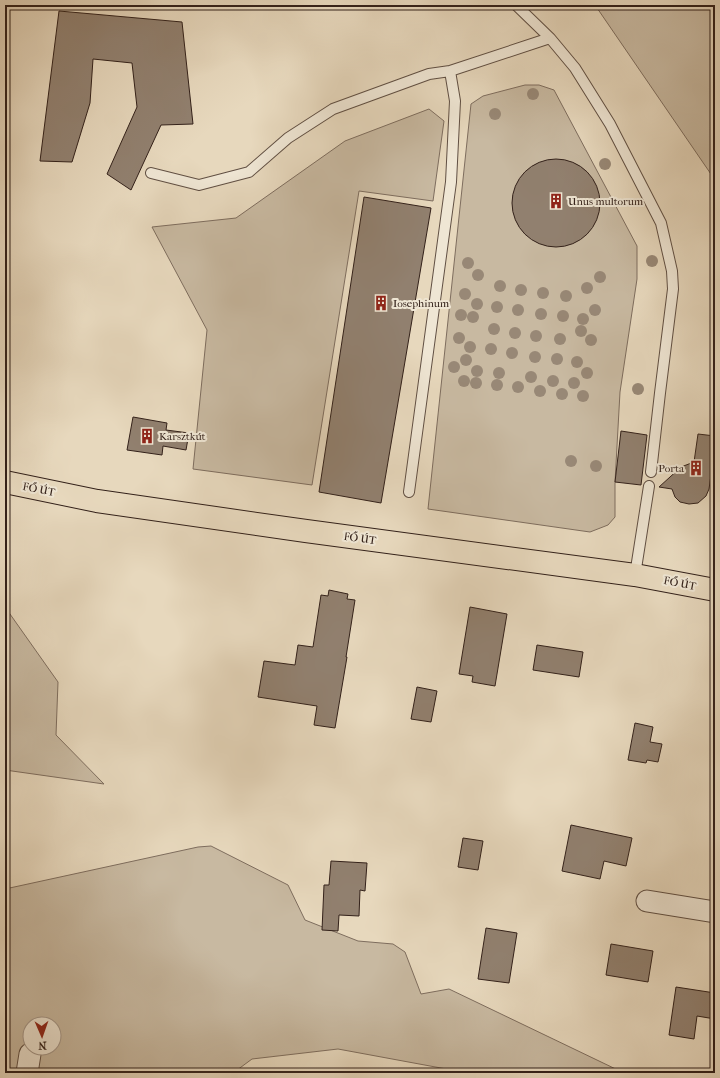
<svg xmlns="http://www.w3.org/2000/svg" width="720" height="1078" viewBox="0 0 720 1078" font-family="'IM FELL French Canon',serif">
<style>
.green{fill:#c8b9a1;stroke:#7e6d5e;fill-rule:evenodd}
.building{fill:#91806f;stroke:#33211a}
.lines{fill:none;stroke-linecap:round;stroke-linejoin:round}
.service-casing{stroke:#604f43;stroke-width:12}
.minor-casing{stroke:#604f43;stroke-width:23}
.primary-casing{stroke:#33211a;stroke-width:24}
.service{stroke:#efe6d4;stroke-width:10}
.minor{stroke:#efe6d4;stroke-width:21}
.primary{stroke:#e7d8bd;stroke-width:22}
.tree{fill:#988876}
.labels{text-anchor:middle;stroke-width:4;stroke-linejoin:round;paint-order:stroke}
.poi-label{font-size:11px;fill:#33211a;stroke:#efe6d4;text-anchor:start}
.street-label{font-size:11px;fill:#33211a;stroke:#efe6d4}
</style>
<rect width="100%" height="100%" fill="#e7d8bd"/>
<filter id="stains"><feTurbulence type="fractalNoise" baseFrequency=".005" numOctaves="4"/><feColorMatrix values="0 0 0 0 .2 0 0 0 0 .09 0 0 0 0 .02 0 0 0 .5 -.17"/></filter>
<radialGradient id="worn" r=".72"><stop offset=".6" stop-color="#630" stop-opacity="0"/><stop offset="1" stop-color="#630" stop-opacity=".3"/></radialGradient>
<path class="green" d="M595,5H715V180Z
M525,85H539L554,90L637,246V279L620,392L615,482V517L608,525L590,532L428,509L471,104L483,96Z
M429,109L444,121L433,201L359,191L312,485L193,469L207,330L152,227L236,218L345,141Z
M5,607L58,682L56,735L104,784L5,770Z
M211,846L288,885L305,920L358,941L393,944L405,952L421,994L449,989L624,1073H468L338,1049L252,1059L233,1073H5V889L198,847ZM30,1024H54V1048H30Z"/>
<path class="building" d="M59,11L182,22L193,124L161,125L131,190L107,174L137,107L132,63L93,59L90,103L72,162L40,161Z
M512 203a44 44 0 1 1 88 0a44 44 0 1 1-88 0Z
M364,197L431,208L381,503L319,492Z
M133,417L167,423L166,430L189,433L186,450L163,446L162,455L127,450Z
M621,431L647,435L641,485L615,482Z
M698,434L715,436V447L709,489L706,496L698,503L689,504L680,502L675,497L672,489L659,487L681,467L694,462Z
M329,590L348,594L347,599L355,600L346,657H347L335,728L314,725L317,706L258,697L264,661L295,665L298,645L313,647L321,595L328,596Z
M470,607L507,614L495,686L472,682L473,676L459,674Z
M537,645L583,652L579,677L533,670Z
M417,687L437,691L431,722L411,719Z
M635,723L653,727L650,742L662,744L658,762L647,760L646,763L628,760Z
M571,825L632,838L626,866L604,861L600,879L562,871Z
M463,838L483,841L478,870L458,867Z
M331,861L367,863L365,891L360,890L359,916L339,915L338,931L322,930L324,885H329Z
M486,928L517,933L509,983L478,979Z
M611,944L653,951L648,982L606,975Z
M676,987L715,993V1019L697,1016L694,1039L669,1035Z"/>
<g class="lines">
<g class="service-casing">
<path id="service" d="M516,5L550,38L575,68L610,124L661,223L672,271L673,289L660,393L651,472
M151,173L199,185L249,172L288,138L333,109L429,74L450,71L550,38
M409,492L451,182L455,101L450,71
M635,575L649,486"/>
</g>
<g class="minor-casing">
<path id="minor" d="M647,901L715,912
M27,1073L30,1054"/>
</g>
<g class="primary-casing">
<path id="primary" d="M5,482L97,501L306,531L635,575L715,590"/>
</g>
<use href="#service" class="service"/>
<use href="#minor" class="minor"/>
<use href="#primary" class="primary"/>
</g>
<g class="tree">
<circle cx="533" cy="94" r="6"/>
<circle cx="495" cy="114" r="6"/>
<circle cx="605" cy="164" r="6"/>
<circle cx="652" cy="261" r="6"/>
<circle cx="468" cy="263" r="6"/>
<circle cx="478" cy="275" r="6"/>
<circle cx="600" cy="277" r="6"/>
<circle cx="500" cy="286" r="6"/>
<circle cx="587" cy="288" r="6"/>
<circle cx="521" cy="290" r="6"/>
<circle cx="543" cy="293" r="6"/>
<circle cx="465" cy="294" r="6"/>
<circle cx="566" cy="296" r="6"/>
<circle cx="477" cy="304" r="6"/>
<circle cx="497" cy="307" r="6"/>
<circle cx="518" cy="310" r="6"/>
<circle cx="595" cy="310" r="6"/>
<circle cx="541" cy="314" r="6"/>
<circle cx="461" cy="315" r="6"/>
<circle cx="563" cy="316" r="6"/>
<circle cx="473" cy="317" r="6"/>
<circle cx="583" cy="319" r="6"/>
<circle cx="494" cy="329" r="6"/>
<circle cx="581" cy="331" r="6"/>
<circle cx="515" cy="333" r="6"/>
<circle cx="536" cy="336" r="6"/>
<circle cx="459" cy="338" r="6"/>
<circle cx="560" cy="339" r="6"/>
<circle cx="591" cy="340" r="6"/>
<circle cx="470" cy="347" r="6"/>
<circle cx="491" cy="349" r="6"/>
<circle cx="512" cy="353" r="6"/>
<circle cx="535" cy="357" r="6"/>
<circle cx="557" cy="359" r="6"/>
<circle cx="466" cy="360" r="6"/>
<circle cx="577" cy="362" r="6"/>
<circle cx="454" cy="367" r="6"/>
<circle cx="477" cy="371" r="6"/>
<circle cx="499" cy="373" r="6"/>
<circle cx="587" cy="373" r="6"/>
<circle cx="531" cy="377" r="6"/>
<circle cx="464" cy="381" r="6"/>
<circle cx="553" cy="381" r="6"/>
<circle cx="476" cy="383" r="6"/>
<circle cx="574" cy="383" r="6"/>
<circle cx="497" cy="385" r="6"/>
<circle cx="518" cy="387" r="6"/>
<circle cx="638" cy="389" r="6"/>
<circle cx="540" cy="391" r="6"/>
<circle cx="562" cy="394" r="6"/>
<circle cx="583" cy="396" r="6"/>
<circle cx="571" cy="461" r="6"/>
<circle cx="596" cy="466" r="6"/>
</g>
<defs>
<g id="building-bare" transform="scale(1.2)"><path d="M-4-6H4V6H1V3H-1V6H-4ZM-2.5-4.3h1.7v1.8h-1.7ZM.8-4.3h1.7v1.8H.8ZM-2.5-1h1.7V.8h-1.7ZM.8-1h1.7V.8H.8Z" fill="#8f2418" stroke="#efe6d4" stroke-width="2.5" paint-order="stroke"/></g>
</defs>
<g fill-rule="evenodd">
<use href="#building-bare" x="556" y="201"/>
<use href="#building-bare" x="381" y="303"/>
<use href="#building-bare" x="147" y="436"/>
<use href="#building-bare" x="696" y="468"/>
</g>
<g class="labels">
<g class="poi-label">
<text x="568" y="205">Unus multorum</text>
<text x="393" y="307">Iosephinum</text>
<text x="159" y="440">Karsztkút</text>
<text x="684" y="472" text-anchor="end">Porta</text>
</g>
<g class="street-label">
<text transform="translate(39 489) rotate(11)" y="4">FŐ ÚT</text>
<text transform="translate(360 538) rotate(8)" y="4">FŐ ÚT</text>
<text transform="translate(680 583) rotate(11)" y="4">FŐ ÚT</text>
</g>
</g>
<rect width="720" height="1078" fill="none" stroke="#e7d8bd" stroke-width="20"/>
<rect x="6" y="6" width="708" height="1066" fill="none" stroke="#33211a" stroke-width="2"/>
<rect x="10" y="10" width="700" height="1058" fill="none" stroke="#33211a"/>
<g transform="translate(42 1036) rotate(178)"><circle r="19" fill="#efe6d4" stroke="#a4978a"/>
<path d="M0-3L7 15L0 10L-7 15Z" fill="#8f2418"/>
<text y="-6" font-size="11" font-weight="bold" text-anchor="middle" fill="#33211a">N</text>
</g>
<rect width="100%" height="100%" filter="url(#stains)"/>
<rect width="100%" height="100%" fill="url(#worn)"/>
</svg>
